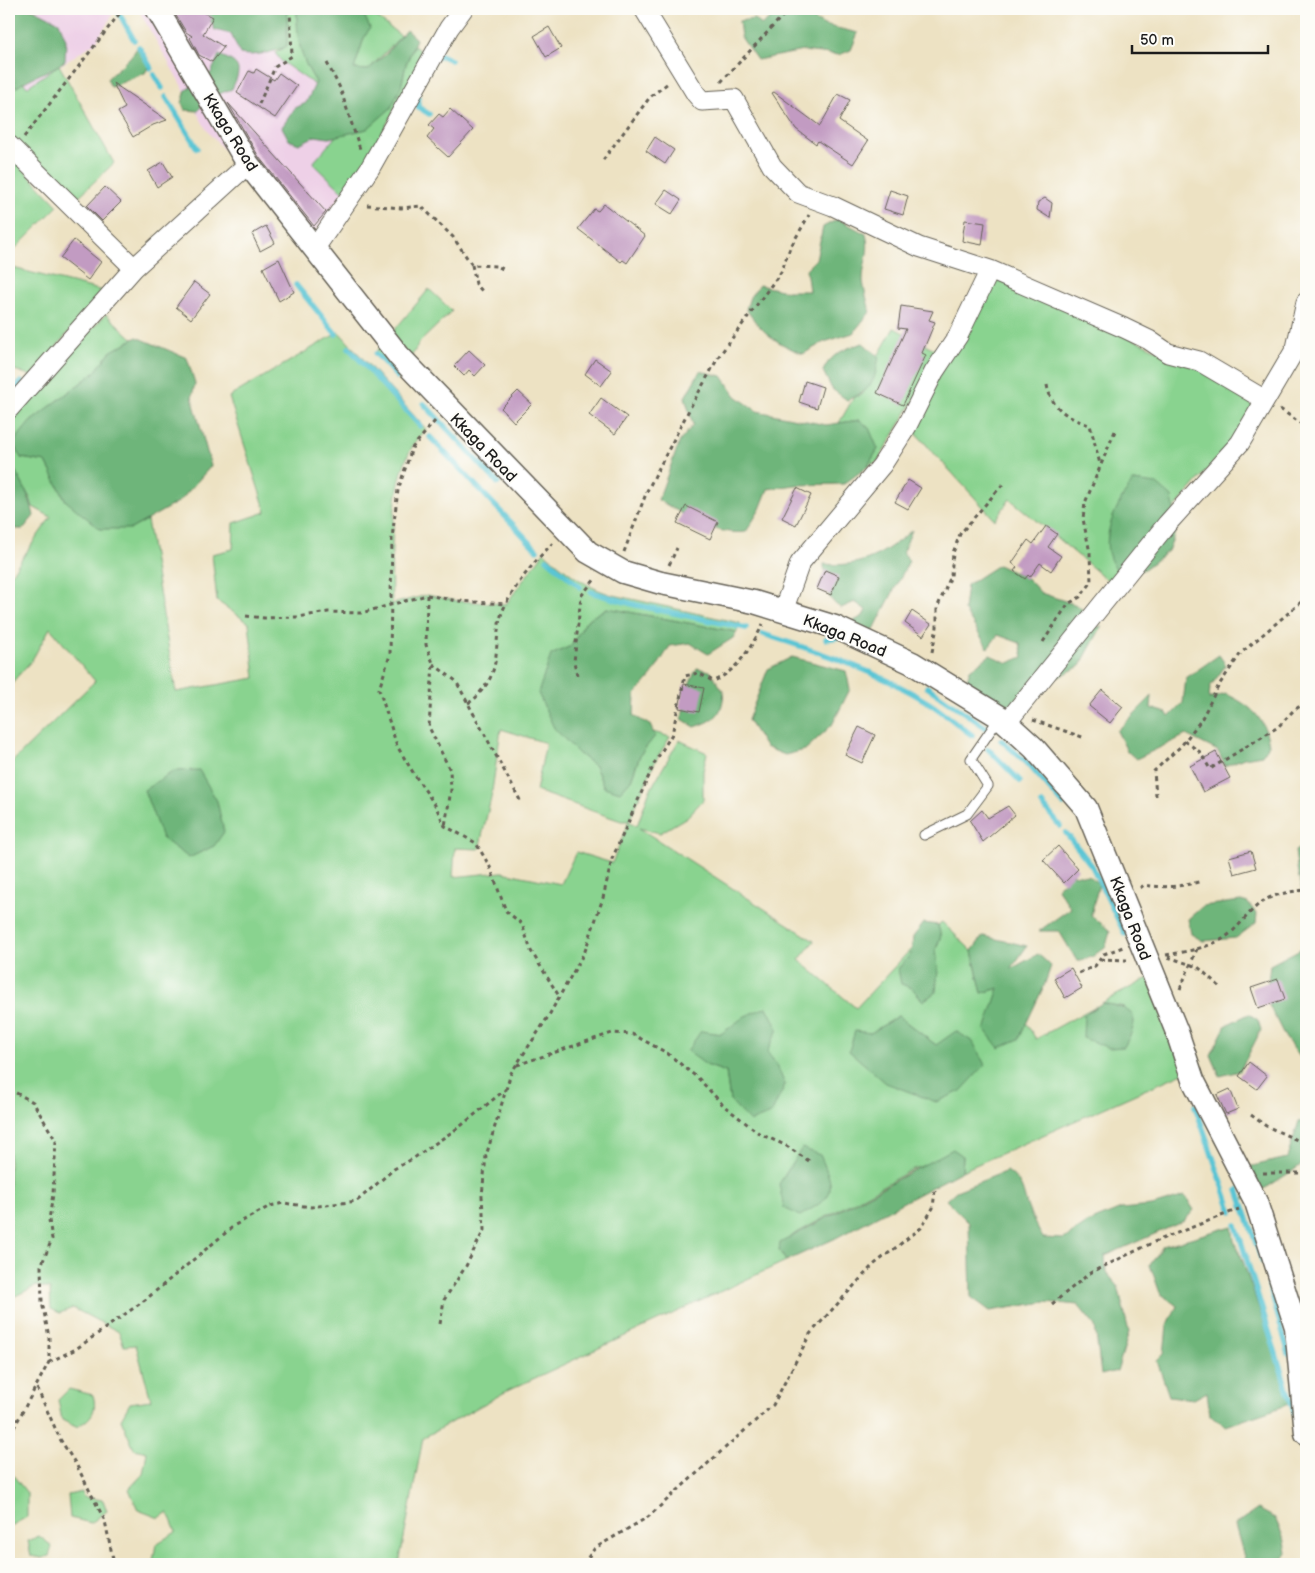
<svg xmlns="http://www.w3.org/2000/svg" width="1315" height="1573" viewBox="0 0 1315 1573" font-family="'Balsamiq Sans',sans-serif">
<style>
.built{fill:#eed0e7}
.green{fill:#89d38f;stroke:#527856;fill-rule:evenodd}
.forest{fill:#6eb57a;stroke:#45684b}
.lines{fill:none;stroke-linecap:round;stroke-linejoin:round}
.stream{stroke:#5ac5d4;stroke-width:5.5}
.building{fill:#c29bc2}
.service-casing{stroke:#656156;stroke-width:11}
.minor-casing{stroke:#656156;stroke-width:21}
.tertiary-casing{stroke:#656156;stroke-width:25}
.path{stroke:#656156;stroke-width:3;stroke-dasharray:4 4;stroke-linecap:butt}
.service{stroke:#fff;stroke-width:9}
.minor{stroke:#fff;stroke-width:19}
.tertiary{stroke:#fff;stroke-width:22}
.labels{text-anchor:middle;stroke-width:4;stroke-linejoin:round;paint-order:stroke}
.street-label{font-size:16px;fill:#1c1c1c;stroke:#fdfcf7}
</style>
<rect width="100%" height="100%" fill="#fdfcf7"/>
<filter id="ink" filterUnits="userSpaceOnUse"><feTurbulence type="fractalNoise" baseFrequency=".02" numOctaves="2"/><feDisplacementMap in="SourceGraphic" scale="10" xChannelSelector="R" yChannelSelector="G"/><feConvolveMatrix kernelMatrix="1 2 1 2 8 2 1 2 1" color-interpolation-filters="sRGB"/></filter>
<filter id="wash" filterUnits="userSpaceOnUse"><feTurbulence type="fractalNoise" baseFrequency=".0096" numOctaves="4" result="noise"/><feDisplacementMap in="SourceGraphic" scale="20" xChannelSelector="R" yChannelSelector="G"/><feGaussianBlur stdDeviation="1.12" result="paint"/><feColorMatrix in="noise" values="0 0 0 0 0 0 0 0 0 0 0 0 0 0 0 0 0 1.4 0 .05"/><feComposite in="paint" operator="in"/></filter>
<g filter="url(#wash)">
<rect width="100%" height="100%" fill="#ede2c3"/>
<path class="built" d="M9,9H116L96,42L27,87L9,63Z
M138,9H248L282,62L355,114L313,163L343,192L310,239L301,244L290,240L262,208L225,151L208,132Z"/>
<path class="green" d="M287,9H297C297,38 300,58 316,82L315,85L282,62L275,53L287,46Z
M343,9H366L401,36L368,70L354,69L364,38L365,17Z
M414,46L424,54L367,161L343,192L313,163L336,136L367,129L401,87L406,64Z
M59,65L114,163L72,203L9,142V83L17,87L23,82L27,87Z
M9,154L58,206L9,255Z
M9,267L103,291L32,376L9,368Z
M992,275L1199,369L1247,396L1253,404L1252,413L1219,456L1111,583L1010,499L995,520L911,428Z
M429,289L452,311L420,342L399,377L374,354Z
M106,314L133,339L110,352L95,372L30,422L21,458L46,462L66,501L131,529L147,520L176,692L255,678L249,623L217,601L212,554L233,549L234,523L266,512L229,397L339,332L426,429C422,435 416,441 412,447C390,485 391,561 392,604L427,595L457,601L506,604L544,552C565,570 582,585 609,594L740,623L737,632L607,608L587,620L571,646L551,655L578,753L595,766L604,787L631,780L640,755L654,736L653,732L670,737L655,762L629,821L637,826L649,792L679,740L707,753L703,771V800L687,817L660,833L639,828L814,941L799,960L856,1008L912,948L911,954L898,969L923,1001L938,969L936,949L940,936L938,925L942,922L972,951L982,993L1000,988L996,1000L1019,1039L1026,1023L1036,1039L1096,1006L1084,1015L1125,1007L1102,1003L1148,978L1185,1072L962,1171L963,1156L915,1168L793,1235L779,1250L786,1261L507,1391L423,1438L399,1564H156L153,1561L156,1544L176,1532L168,1512L159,1518L138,1510L129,1489L143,1474L147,1452L134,1449L121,1419L130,1403L151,1400L136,1345L124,1346L119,1332L73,1308L60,1313L51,1309L50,1289L36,1286L9,1299V765L95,681L50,628L32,660L9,686V577L51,517L33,507L30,498L9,460V419ZM501,729L546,743L536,791L621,821H629L612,863L576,852L561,884L502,872L453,877L455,848L479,849L491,798ZM898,1016L936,1045L855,1032L871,1033ZM778,1029L766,1052L777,1065L730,1101L726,1072L706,1065L701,1031L721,1034Z
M894,328L942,353L878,461L867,467L878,449L860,420L839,423L854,397L863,394L879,357L878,356Z
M69,1389L93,1395C98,1412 90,1420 76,1427L62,1420L58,1400Z
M9,1470L27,1493V1517L9,1527Z
M82,1492L83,1497L103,1500L107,1511L91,1523L70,1518L68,1495Z
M39,1536L52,1546L49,1556L42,1558L31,1556L28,1541Z"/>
<path class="forest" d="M9,9H33L59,22L66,40L65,61C48,73 33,75 17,87L9,83Z
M205,9H287V46C276,52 253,57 240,54L231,34L215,30Z
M297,9H343L365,17L370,28L364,38L354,69L368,70L386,54L406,30L416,39L406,64L401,87L391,108L367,129L329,138L315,136L299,144L289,140L282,127L295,108L306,103L316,82C299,56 297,39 297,9Z
M779,12L807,15L824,25L858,33L851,50L839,55L803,51L757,60L741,37L739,21L754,19L762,25Z
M137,48L143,52L149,66L145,73L111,87L107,79C117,68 129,61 137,48Z
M219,55C241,64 242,68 232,89L206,99L198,111L185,110L182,103L186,90L211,73Z
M838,219L866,234C871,252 863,262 863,281C864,291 868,302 870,312L853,333L824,342L803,354C775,342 763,334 746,309L750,297L759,285L785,291H809L806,269L816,259L823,227Z
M137,337L187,358L195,383L192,397L211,466L180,501L131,529H100L66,501L46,462L21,458L13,443L30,422L95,372L110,352Z
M863,343L879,357C874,383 873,389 847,400L832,389L823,371C830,354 846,348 863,343Z
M700,371L722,376L736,396L757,411L826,425L860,420L869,428L878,449L867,467L844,484L795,485L768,489L760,509L746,532C713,536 686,515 658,500L680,441L693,425L685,397Z
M9,460C20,479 30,495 34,516L23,529H9Z
M1133,481L1157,484L1172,497L1177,528L1168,551L1143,570H1117C1094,544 1117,504 1133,481Z
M912,530L903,552L909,561L869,639L854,630L852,622L863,616L866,610L855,602L841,608C824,598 825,582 824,564C862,568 884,554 912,530Z
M998,565L1028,579L1041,593L1077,605L1084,611L1086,629L1102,626L1080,666L1059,677L1036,676L1013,703L997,711L964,688L970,670L990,655L1008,663L1023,657L1020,643L998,635L988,648L964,610L967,585Z
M607,608L737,632L733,638L708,654L690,643L670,646L652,675L635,695L634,716L650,725L655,736L640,755L631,780L620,792L604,787L595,766L578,753L554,728L538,693L551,655L571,646L587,620Z
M1219,655L1226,665L1210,687L1209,699L1226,694C1250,705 1265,717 1269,745L1262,755L1244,758L1225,766L1218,751L1186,735L1136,759L1127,751L1117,731L1152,696L1151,708L1167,713L1169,717L1183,703L1186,678Z
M792,657L846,671L850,689L832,725L805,750L785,755L765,747L748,720L768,669Z
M697,668L710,671L724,692C722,715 716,720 695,727L682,719L687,688Z
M199,770L217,801L224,832L214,846L189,858L162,838L144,790L174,771Z
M1306,844V899L1304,898L1298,874L1295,851Z
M1072,874L1089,876L1099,884L1091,915L1110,931L1106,946L1092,957L1077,961L1059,931H1039L1071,908L1057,888Z
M1241,901L1248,903L1257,914L1256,923L1236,938L1203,941L1191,934L1188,919L1203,906Z
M924,923L938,925L941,936L936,949L938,969L936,992L923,1001L912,988L901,984L898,969L911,954L913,937Z
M983,936L1027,946L1011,969L1038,954L1051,966L1044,986L1019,1039L999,1048L985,1030L999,988L982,993L972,951Z
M1306,946V1065L1285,1037L1266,999L1270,965Z
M1102,1003C1136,1009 1142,1016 1124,1047L1109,1048L1083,1038L1084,1015Z
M767,1007L778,1029L767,1052L777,1065L785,1085L771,1114L750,1122L730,1101L726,1072L706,1065L687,1051L701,1031L721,1034L745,1016Z
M1249,1014L1258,1020L1261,1030L1240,1071L1220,1076L1211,1055L1226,1025Z
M898,1016L936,1045L956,1031L973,1042L985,1065L961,1091L936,1102L886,1083L849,1051L855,1031L871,1033Z
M1299,1121L1306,1125V1162L1269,1186L1245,1199L1248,1167L1287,1158Z
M802,1148L820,1155C837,1193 835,1195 800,1216L784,1208L779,1184Z
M953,1149L963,1156L962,1171L834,1239L786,1261L779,1250L780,1243Z
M1007,1171C1026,1184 1022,1195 1030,1213C1034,1221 1038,1230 1043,1238L1064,1239L1087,1223L1121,1209L1152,1206L1185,1196L1194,1210L1184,1221L1105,1256L1106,1272L1118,1286L1129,1332L1117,1371L1101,1375L1095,1326L1078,1305L1045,1302L990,1311L971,1297L969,1223L946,1200L956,1191Z
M1232,1226L1234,1241L1241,1256L1276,1357L1290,1404L1226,1426L1210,1415L1207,1392L1194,1399L1169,1396L1157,1361L1164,1354L1167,1326L1177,1306L1160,1293L1150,1265L1163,1246Z
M1258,1509L1275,1518L1285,1541L1287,1553L1280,1564H1246L1235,1525Z"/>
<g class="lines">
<path class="stream" d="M119,13L134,40
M139,47L151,68
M438,57L440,55L451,60
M154,75L162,88
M166,97L197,148
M418,97V107L429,114
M296,285L336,334
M349,348L420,426
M376,354L397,377
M9,395L21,382
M424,404L498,483
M430,437L537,550
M547,559L580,587
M591,592L636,605L746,628
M763,634C819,652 878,671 929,703C943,712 957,724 972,735
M826,639L839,637
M927,687L988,729
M1001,740L1027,763L1063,804
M988,749L1020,781
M1042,804L1060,826
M1066,833L1092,866L1125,934
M1195,1106L1232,1212
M1238,1190L1262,1261
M1236,1225L1295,1415
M1269,1285L1289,1354
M1301,1436L1306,1458"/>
</g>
<g id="blocks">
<path class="building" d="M172,9H197L213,17L203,34L224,47L212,62L199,55L190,38L192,36L186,32Z
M549,27L561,48L546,57L534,36Z
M256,69L274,80L279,73L297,86L275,118L237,93L249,71L254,73Z
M113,83L167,120L153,125L133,137L118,112L125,108Z
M774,92L820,126L838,94L850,100L839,121L868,141L853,164L818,141L816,144L796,129L772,93Z
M228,103L326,212L314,226L259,157Z
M450,109L473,130L448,157L427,138L434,129L429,125L439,114L443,117Z
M655,137L674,150L665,164L646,151Z
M163,162L172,177L157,187L148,171Z
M105,187L121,202L102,221L87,206Z
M666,190L681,200L672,214L656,204Z
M890,190L908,196L903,215L884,209Z
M1045,198L1052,203L1050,218L1037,210L1038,202Z
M604,204L645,236L627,263L623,260L621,262L578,229L594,209L598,211Z
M965,220L985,223L982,245L962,241Z
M266,226L275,243L260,251L252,234Z
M74,240L101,262L88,280L60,258Z
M279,259L294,292L279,301L263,268Z
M194,282L210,294L191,319L176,307Z
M901,306L933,311L929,320L935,322L922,353L926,355L903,405L877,393L906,329L898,328Z
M469,350L485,365L475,376L469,370L464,376L454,366Z
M595,359L612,371L601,386L585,374Z
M805,381L823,387L817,408L799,402Z
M518,391L532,404L514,422L501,408Z
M601,398L627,417L615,434L589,415Z
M908,480L921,488L908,509L895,502Z
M797,488L811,495L796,525L782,518Z
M686,506L718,522L710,539L677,523Z
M1046,526L1057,534L1048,547L1061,556L1051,571L1040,563L1030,577L1028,575L1025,579L1014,571L1017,567L1012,563L1028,540L1033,544Z
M825,570L839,576L831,595L817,589Z
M912,611L931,624L923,636L905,623Z
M684,684L704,688L699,712L679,708Z
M1102,690L1123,707L1110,723L1089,706Z
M859,727L875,735L862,763L845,755Z
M1216,752L1230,778L1203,792L1190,766Z
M1008,806L1015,815L983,842L970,821L982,810L988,818Z
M1058,846L1078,869L1064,883L1043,860Z
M1251,851L1256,868L1234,874L1229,857Z
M1071,968L1082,988L1065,998L1054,978Z
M1278,979L1285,999L1258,1008L1251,988Z
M1249,1062L1267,1076L1257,1089L1239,1076Z
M1230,1089L1238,1109L1226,1114L1217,1095Z"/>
</g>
</g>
<g filter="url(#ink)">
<use href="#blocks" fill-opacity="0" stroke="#656156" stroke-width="1"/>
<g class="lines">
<g class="service-casing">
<path id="service" d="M924,835L967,814L988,786L971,759L1000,717"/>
</g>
<g class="minor-casing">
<path id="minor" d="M644,9L696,94L702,101L734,99L772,166L798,193L833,206L919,247L990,270L1124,328L1149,340L1168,353L1199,361L1265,400
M9,145L134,268
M315,248L370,168L449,28L463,9
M9,409L134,268L248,164
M783,611L800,563L882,465L907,426L934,372L958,336L990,270
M1009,725L1012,716L1167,524L1240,443L1296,348L1306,302"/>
</g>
<g class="tertiary-casing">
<path id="tertiary" d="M157,9L248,164L399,356L588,552L623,572L661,583L754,602L835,627L912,663L1000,717L1034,748L1086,808L1177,1032L1193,1080L1256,1202L1296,1327L1306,1433"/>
</g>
<path class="path" d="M327,63L340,88L360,149
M721,82L789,9
M259,104L275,67L292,56L290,9
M24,137L123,9
M603,160L650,97L668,83
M367,205L401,208L421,206L453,237L472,265L497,266L505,270
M472,265L476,284L483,292
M1047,385C1051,408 1069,419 1090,425L1100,464
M1280,409L1306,427
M435,421L412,448L398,490L392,538L390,655L379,689L397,746L414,774L435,805L445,826L476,843L490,867L506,911L522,924L531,951L559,996
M624,552L647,491L690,408L719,356L781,272L790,248L809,215
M669,565L677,548
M427,595L426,645L433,663L429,727L450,770L451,790L445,826
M246,616L264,618L298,617L328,612L361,613L427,595L457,601L506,604
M1043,642L1068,604L1080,597L1091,583L1090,553L1083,519L1085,503L1115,431
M932,652L937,627V608L951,576L953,553L960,534L1003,484
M433,664L456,681L521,802
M577,675L574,662L581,596L596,578
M468,703C475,700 477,696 482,690C505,665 490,632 506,604C518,581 535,561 553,543
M1033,720L1085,738
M1185,741L1200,752L1210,769L1278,727L1293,711L1306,702
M1156,796L1154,771L1181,746L1201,720L1219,685L1241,653L1306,598
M1140,888L1144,885C1165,888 1181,887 1202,881
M1166,955C1184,952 1202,949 1219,941C1237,932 1246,913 1262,902C1273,894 1293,891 1306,890
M1168,957L1198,967L1220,987
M1100,959L1127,960
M1079,973L1095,966L1104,954L1123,947
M1180,989L1197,949
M517,1065L612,1033L632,1034L667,1053L699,1079L724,1106L760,1134L785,1145L809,1161
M9,1089L33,1102L56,1141L53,1194L49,1220L52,1239L41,1266L42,1302L49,1337V1362L9,1437
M1251,1115L1266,1126L1306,1144
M1263,1173H1306
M1052,1304L1090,1273L1154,1242L1239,1209
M440,1324L444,1300L466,1266L484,1230L482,1196L486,1156L511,1073L548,1017L585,951L603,898L612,859L655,762L672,734L685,676L698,673L713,681C737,672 752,646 763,624
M49,1362L76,1349L145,1300L235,1225L270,1206L284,1203L311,1207L357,1201L394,1169L414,1158L462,1125L506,1089
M37,1388L60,1439L77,1466L105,1521L114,1564
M583,1564L595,1548L648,1517L773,1405L810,1334L872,1266L921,1228L933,1208L935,1190"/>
<use href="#service" class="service"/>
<use href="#minor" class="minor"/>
<use href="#tertiary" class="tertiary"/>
</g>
</g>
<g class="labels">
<g class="street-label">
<text transform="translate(231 132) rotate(58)" y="6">Kkaga Road</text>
<text transform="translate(484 447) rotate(46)" y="6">Kkaga Road</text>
<text transform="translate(845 635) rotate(22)" y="6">Kkaga Road</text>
<text transform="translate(1131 918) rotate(69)" y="6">Kkaga Road</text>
</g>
</g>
<rect width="1315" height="1573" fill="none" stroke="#fdfcf7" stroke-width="30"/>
<path d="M1132 45v8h136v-8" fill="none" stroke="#1c1c1c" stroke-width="2.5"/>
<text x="1140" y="45" font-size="15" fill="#1c1c1c" stroke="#fdfcf7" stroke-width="4" paint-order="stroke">50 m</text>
</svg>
